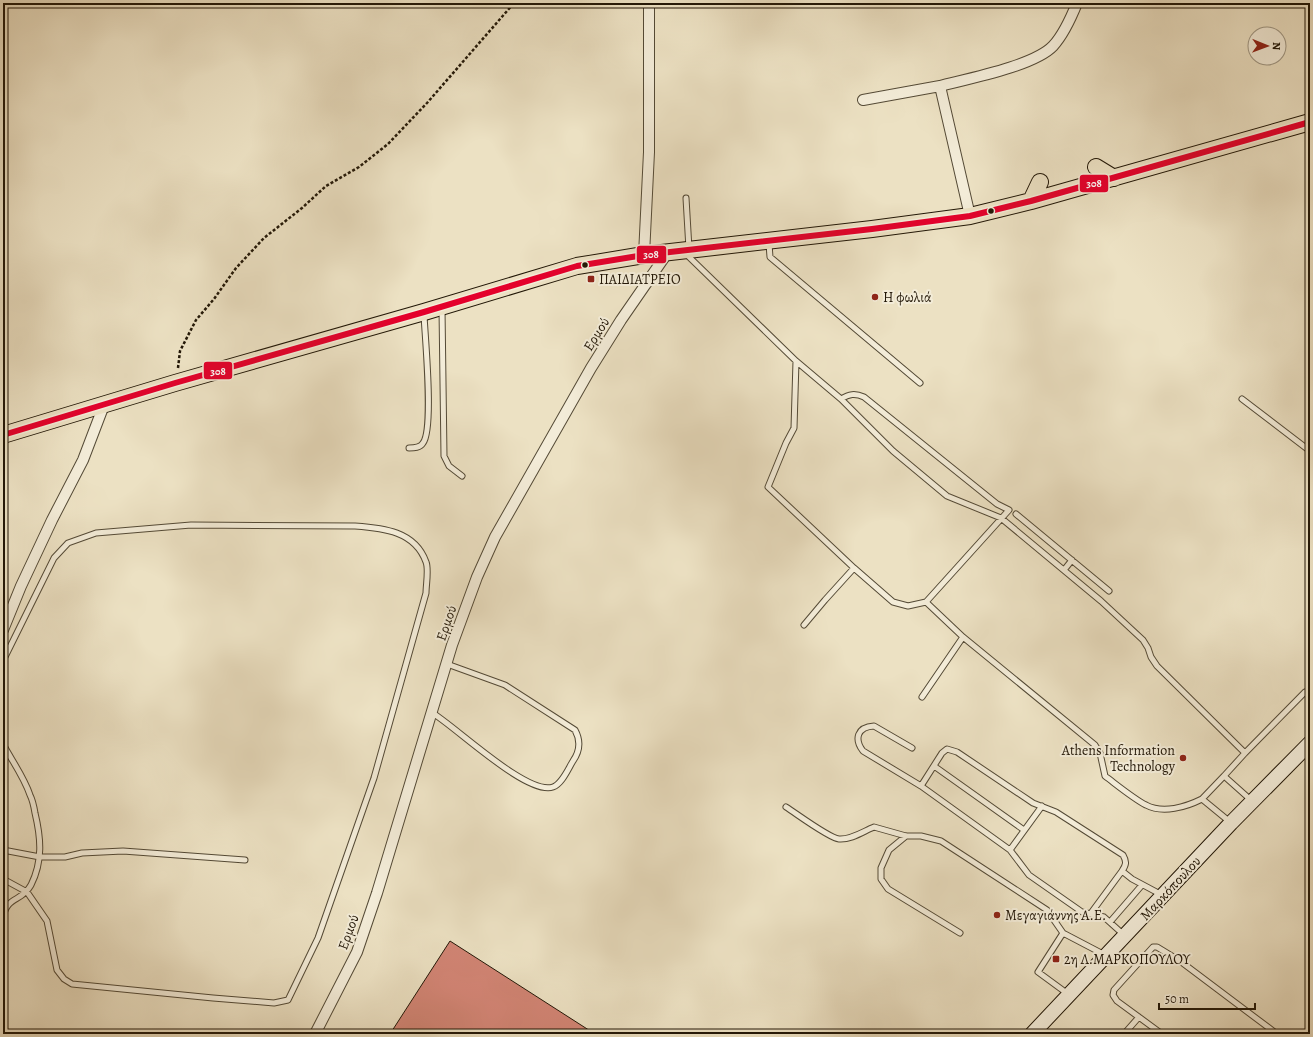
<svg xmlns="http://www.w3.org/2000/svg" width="1313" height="1037" viewBox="0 0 1313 1037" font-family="Alegreya,serif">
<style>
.building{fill:#d28575;stroke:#221707}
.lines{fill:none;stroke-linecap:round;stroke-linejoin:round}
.service-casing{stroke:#544a36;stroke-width:7}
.minor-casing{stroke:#544a36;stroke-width:12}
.secondary-casing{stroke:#221707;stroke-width:16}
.primary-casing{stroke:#221707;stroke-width:18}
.path{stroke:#221707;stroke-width:2.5;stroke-dasharray:3 2;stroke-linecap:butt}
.service{stroke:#f3ecd8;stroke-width:5}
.minor{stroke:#f3ecd8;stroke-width:10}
.secondary{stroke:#f3ecd8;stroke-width:14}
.primary{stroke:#ece1c3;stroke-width:16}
.bus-1-casing{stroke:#f3ecd8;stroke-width:9}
.bus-1{stroke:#e4002b;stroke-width:6}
.bus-dot{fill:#221707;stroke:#f3ecd8;stroke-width:1.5}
.poi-dot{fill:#8f2418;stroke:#f3ecd8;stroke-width:1.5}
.labels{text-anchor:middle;stroke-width:4;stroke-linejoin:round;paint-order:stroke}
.poi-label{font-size:14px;fill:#221707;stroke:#f3ecd8;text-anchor:start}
.street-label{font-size:14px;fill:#221707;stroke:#f3ecd8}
.line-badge{stroke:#f3ecd8;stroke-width:1.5}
.badge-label{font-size:11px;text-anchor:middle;font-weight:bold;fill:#fff}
</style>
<rect width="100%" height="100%" fill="#ece1c3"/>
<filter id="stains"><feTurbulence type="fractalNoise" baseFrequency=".005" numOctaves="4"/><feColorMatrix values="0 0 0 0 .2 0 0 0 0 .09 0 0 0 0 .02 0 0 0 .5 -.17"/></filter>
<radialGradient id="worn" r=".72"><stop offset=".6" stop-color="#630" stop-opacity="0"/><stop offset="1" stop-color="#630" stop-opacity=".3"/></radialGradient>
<path class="building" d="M450,941L595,1034H390Z"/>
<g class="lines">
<g class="service-casing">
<path id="service" d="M686,198L689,249
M769,244L770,257L920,383
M686,254L796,361L841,399L893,451L947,496L1001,518L1101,601L1143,640L1148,648L1151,657L1157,666L1245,753L1224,776L1252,801
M442,309L444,456L449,466L462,476
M796,361L794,428L786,443L768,487L854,568L893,602L908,606L926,602
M841,399C849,394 855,393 864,397L997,504L1009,510L926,602L963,637L1095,745L1100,753L1105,776C1117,785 1134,799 1146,805C1163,814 1186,807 1202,799L1230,822
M1242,399L1310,451
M409,448C414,448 420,448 423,443C434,429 425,337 424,315
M1016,514L1109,591
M1064,570L1072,560
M804,625L825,600L854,568
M3,661L54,558L68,543L96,533L191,525L355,526C383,528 415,531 426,562C429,569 426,585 426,593L374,778L318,938L288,1000L274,1003L213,998L72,984L64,979L57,970L47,921L27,892L3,879
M922,697L963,637
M431,712C455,726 527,796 553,787C562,784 568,769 573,761C580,751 581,741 575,730L505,685L447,664
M3,744C12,761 24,777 30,795C33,801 34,807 35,813C41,838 43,861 31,885C21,903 7,895 3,918
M912,748L874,726C857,727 854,739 863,751L921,786
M1245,753L1305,692L1310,690
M934,766L1024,830
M1202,799L1224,776
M786,807C797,814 829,838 839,839C851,840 864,831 874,827L906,836H921L941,841L1047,910L1063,933L1105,955
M906,836L889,850L881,868V879L888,889L960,933
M3,850L40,857H65L82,853L123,851L245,860
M1010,850L1042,806
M1091,913L1122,871
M1110,922L1142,885
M1063,933L1038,972L1068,994
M1124,935L1104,917L1082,912L1029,875L1010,850L921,786L942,753L947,749L957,752L1033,803L1056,812L1123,855C1127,862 1126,865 1122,871L1132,879L1162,895
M1124,1034L1139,1017
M1162,1034L1117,1001L1113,995L1114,990L1153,947H1157L1180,961L1277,1034"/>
</g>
<g class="minor-casing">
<path id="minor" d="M940,86C967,79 1034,66 1053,46C1064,34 1071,18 1077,3
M863,100L940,86L970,216
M644,255L649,152V3
M3,630L21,586L52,520L83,460L104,405
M315,1034L357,952L377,893L452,645L477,577L495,537L591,368L621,320L668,252"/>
</g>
<g class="secondary-casing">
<path id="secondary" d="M1032,1034L1231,823L1310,743"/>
</g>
<g class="primary-casing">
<path id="primary" d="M1096,167L1114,178
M1031,201L1040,182
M3,435L175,383L424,312L577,266L644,255L872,229L970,216L1031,201L1310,122"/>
</g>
<path class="path" d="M178,368L180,351L196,320L214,299L236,268L264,238L302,208L326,186L359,167L388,144L427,103L514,3"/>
<use href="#service" class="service"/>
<use href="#minor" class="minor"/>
<use href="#secondary" class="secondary"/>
<use href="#primary" class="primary"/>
<g class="bus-1-casing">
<path id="bus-1" d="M3,435L175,383L424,312L577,266L644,255L872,229L970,216L1031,201L1310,122"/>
</g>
<use href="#bus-1" class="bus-1"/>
</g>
<g class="bus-dot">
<circle cx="991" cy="211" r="3.5"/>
<circle cx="585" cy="265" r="3.5"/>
</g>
<g class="poi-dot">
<rect x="587" y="275" width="8" height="8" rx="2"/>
<circle cx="875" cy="297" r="4"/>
<circle cx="1183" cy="758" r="4"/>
<circle cx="997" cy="915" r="4"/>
<rect x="1052" y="955" width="8" height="8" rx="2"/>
</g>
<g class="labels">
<g class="poi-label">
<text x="599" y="284">ΠΑΙΔΙΑΤΡΕΙΟ</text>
<text x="883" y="302">Η φωλιά</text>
<text x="1175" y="755" text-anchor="end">Athens Information<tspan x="1175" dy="16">Technology</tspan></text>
<text x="1005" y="920">Μεγαγιάννης Α.Ε.</text>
<text x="1064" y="964">2η Λ.ΜΑΡΚΟΠΟΥΛΟΥ</text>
</g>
<g class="street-label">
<text transform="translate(596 334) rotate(-58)" y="5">Ερμού</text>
<text transform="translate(446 623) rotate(-71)" y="5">Ερμού</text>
<text transform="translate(1170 888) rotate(-47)" y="5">Μαρκόπουλου</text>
<text transform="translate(348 932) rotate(-70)" y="5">Ερμού</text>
</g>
</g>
<g class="line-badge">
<rect x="1079" y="174" width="30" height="19" rx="4" fill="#e4002b"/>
<rect x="636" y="245" width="31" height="19" rx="4" fill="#e4002b"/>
<rect x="203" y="361" width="30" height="19" rx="4" fill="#e4002b"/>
</g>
<g class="badge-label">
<text x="1094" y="187">308</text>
<text x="651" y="258">308</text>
<text x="218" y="375">308</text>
</g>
<rect width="1313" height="1037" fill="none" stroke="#ece1c3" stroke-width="16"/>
<rect x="4" y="4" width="1305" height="1029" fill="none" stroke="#221707" stroke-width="2"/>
<rect x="8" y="8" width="1297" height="1021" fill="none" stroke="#221707"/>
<g transform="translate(1267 46) rotate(91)"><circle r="19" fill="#f3ecd8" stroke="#9f9784"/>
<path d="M0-3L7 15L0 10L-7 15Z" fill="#8f2418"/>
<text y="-6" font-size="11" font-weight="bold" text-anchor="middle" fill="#221707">N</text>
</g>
<path d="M1159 1003v6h96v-6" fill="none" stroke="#221707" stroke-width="2"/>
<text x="1165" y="1003" font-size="12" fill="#221707" stroke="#f3ecd8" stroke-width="3" paint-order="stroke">50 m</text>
<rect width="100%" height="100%" filter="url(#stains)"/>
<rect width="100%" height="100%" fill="url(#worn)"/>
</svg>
